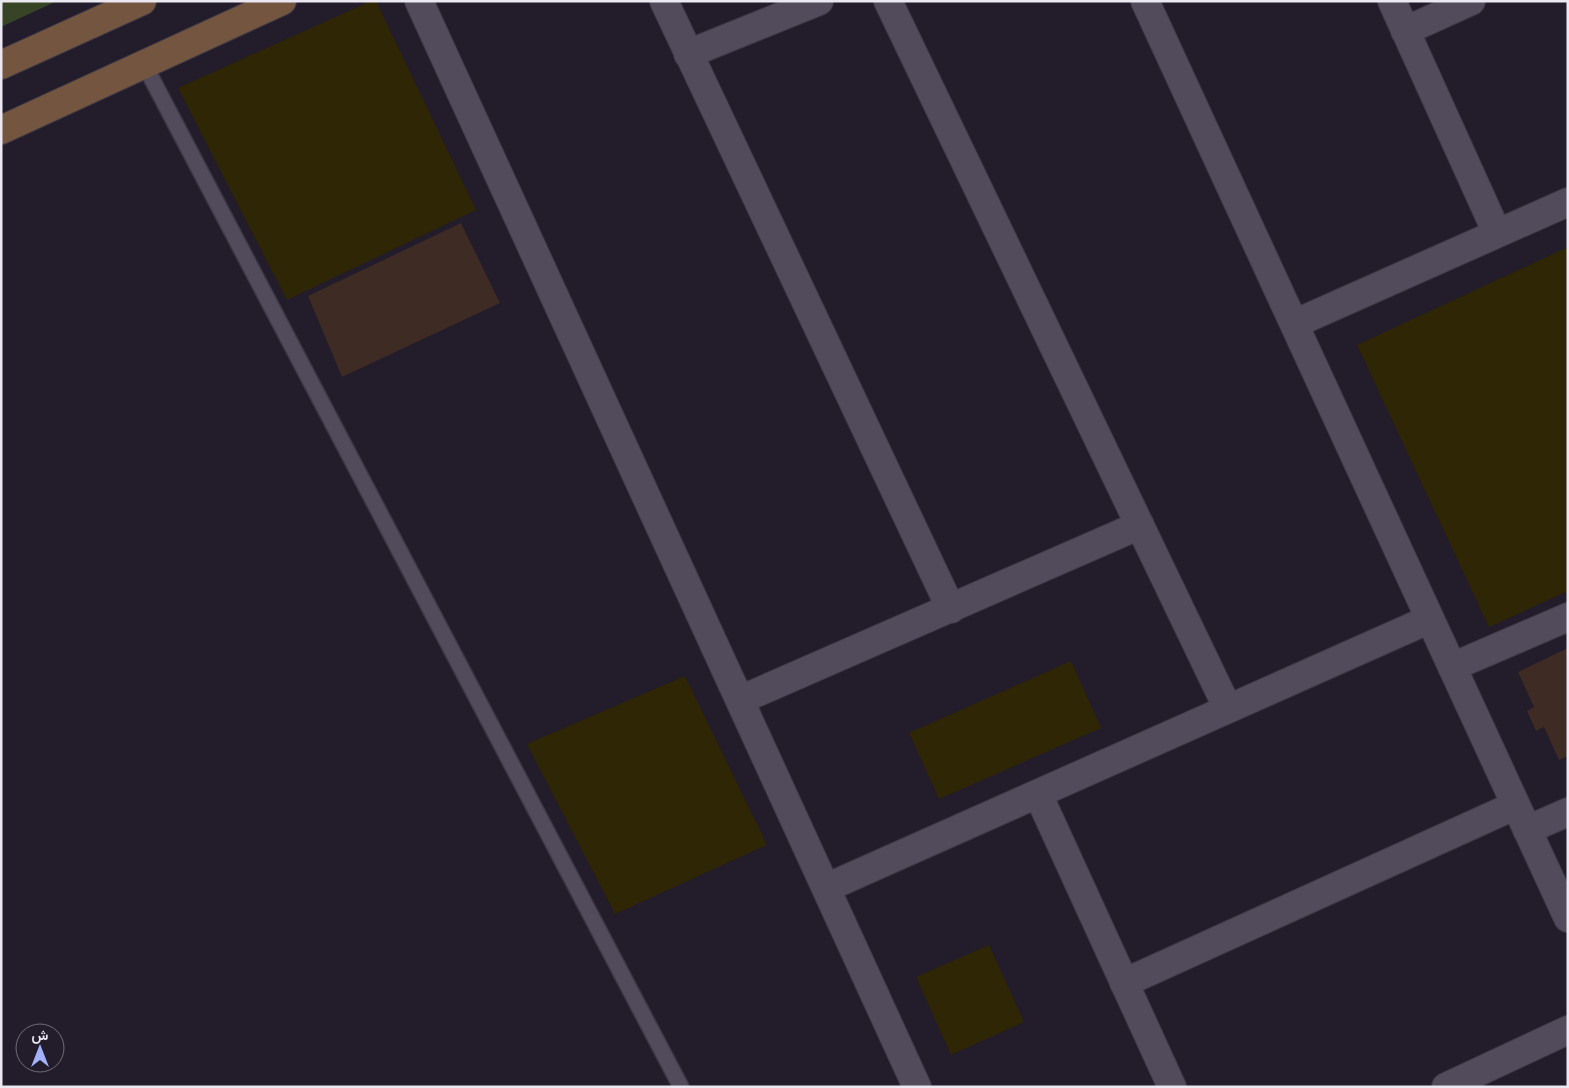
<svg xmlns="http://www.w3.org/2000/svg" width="1569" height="1088" viewBox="0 0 1569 1088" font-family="Inter,Vazirmatn,sans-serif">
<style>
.green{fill:#374425}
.sand{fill:#2f2605}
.building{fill:#3d2b24}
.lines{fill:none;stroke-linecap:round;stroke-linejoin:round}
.service-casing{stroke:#3d3844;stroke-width:18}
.minor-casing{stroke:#3d3844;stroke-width:30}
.secondary-casing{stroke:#3d3844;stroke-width:30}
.service{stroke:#514b5c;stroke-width:15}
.minor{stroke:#514b5c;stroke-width:28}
.secondary{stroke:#745640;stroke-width:28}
</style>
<rect width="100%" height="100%" fill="#221c2b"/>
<path class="green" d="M1,1H57L1,27Z"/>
<path class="sand" d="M371,1H376L476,210L287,300L178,88Z
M1568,247V591L1489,627L1357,345Z
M1071,661L1101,728L939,799L909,733Z
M685,676L767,845L615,914L527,744Z
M989,945L1024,1022L951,1055L916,977Z"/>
<path class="building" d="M461,223L500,303L342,377L308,296Z
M1568,648V756L1559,760L1544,727L1536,731L1527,711L1534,707L1518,672Z"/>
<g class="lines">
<g class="service-casing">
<path id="service" d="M144,64L681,1087"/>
</g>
<g class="minor-casing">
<path id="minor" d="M419,1L917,1087
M664,1L951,609
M888,1L1228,709
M1145,1L1568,918
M1392,1L1497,233
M1405,31L1471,1
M688,54L819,1
M1294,324L1568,202
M1452,667L1568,617
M740,700L1140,525
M1038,794L1172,1087
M1527,830L1568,812
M826,888L1430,619
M1124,983L1516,805
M1446,1087L1568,1030"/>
</g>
<g class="secondary-casing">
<path id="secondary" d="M1,65L142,1
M1,130L282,1"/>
</g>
<use href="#service" class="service"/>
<use href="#minor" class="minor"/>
<use href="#secondary" class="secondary"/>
</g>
<rect width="1569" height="1088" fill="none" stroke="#ebe8f2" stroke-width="5"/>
<g transform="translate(40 1048)"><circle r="24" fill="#221c2b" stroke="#726e7b"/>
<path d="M0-4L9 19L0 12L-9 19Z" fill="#a2b2fd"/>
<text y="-8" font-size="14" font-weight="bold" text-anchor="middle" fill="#ebe8f2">ش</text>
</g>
</svg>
